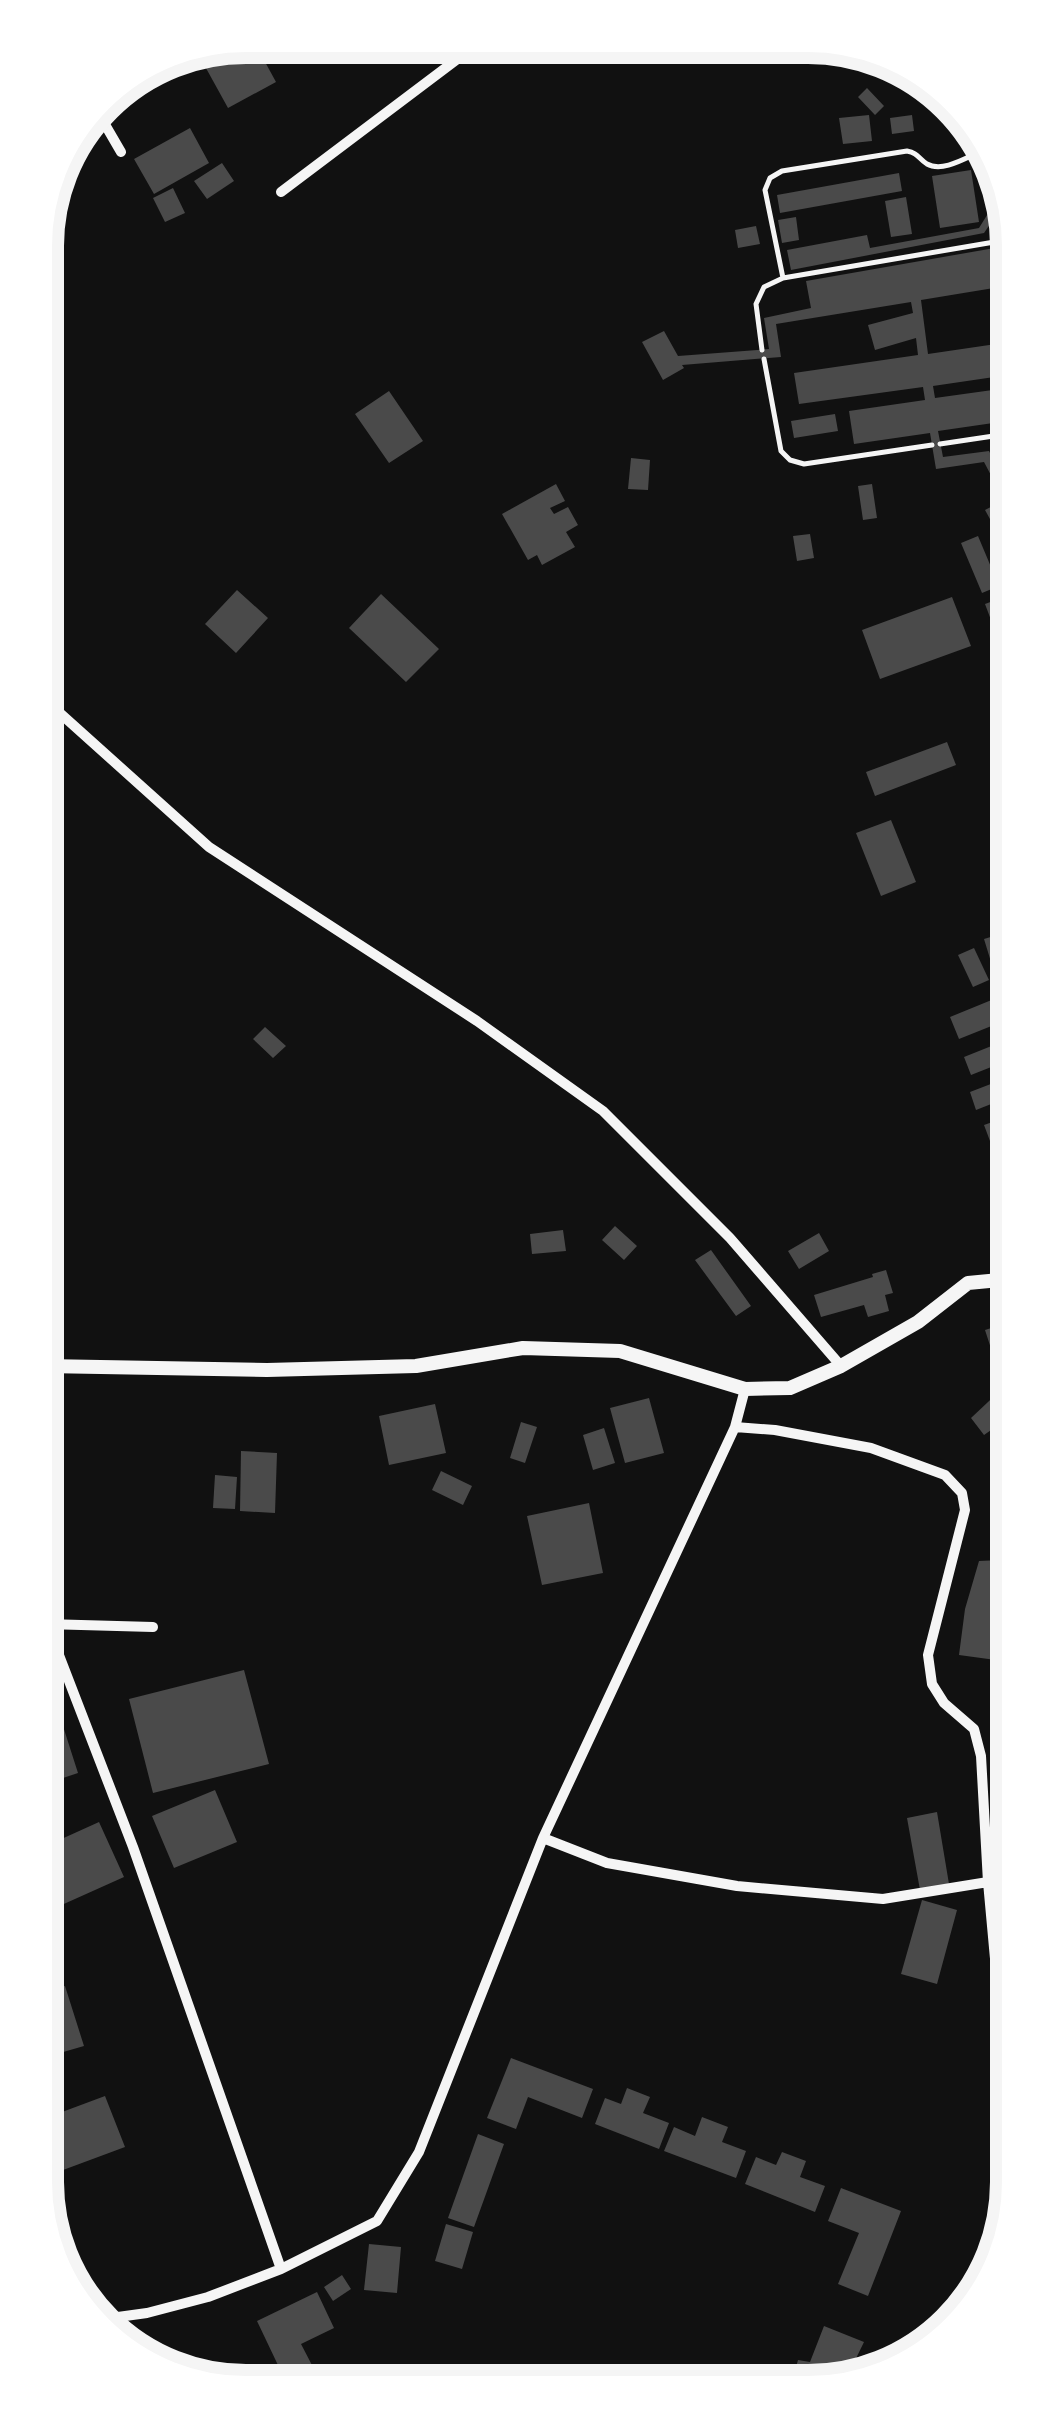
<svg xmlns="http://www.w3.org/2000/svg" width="1053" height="2428" viewBox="0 0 1053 2428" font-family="'Crimson Pro',serif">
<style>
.building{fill:#4a4a4a}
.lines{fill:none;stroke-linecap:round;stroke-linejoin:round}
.service{stroke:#f5f5f5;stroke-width:5}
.minor{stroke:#f5f5f5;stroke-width:10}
.tertiary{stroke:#f5f5f5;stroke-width:14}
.rim{fill:none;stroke:#f5f5f5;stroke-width:12}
</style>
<rect width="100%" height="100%" fill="#111"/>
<path class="building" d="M245,40H253L276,82L228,108L196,50Z
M261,40H306L275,60Z
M867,88L884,106L875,115L858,97Z
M869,115L872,141L843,144L839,118Z
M912,115L914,131L892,134L890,118Z
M190,128L209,163L154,194L134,159Z
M222,163L234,181L207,199L194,181Z
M971,170L979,222L940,228L932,176Z
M899,173L902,191L780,213L777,195Z
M998,178L1006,193V201L984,233L791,270L787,250L867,235L870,248L979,228L1002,191L994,180Z
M173,188L185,213L165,222L153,198Z
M906,197L912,234L891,237L885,201Z
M796,217L799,240L782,243L778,220Z
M756,226L760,244L738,248L735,230Z
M1006,246V286L921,300L928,354L996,344L1001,376L933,386L935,398L1007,388V421L938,431L943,457L989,451L1007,487V536L1001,539L985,510L1004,500L984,462L936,469L930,433L854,444L849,411L925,400L923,387L799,404L794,373L918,355L916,338L875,350L868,325L913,313L911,302L776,324L781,357L682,365L684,368L663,380L642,342L664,331L678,356L769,349L764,318L811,308L806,281Z
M389,391L423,441L389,463L355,414Z
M835,414L838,431L794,438L791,421Z
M631,458L650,460L648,490L628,489Z
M556,484L565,501L550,508L554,514L568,507L578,525L566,532L575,547L542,565L537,555L528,560L502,514Z
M872,484L877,518L863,520L858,486Z
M810,534L814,558L797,561L793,536Z
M978,536L999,586L982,593L961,543Z
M237,590L268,618L236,653L205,624Z
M381,594L439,649L406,682L349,628Z
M952,597L971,646L880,679L862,630Z
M1001,598L1008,623L994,628L985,604Z
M947,742L956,765L875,796L866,772Z
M891,820L916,882L881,896L856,833Z
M997,935L1009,971L995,975L984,939Z
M974,948L989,980L973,987L958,955Z
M994,999L1004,1021L959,1039L950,1017Z
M265,1027L286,1046L273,1058L253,1039Z
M1009,1039V1060L971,1075L964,1057Z
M1009,1077V1097L976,1110L970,1092Z
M1009,1116V1143L993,1149L984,1125Z
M615,1226L637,1246L624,1260L602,1240Z
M563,1230L566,1251L532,1254L530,1234Z
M819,1233L829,1251L799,1269L788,1251Z
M711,1250L751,1306L736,1316L695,1260Z
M886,1270L893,1293L885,1295L889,1311L868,1317L864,1305L821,1317L814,1295L873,1277L872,1274Z
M1010,1322V1363L997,1367L985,1330Z
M1005,1386L1010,1391V1444L994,1428L984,1435L971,1418Z
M649,1398L664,1453L625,1463L610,1408Z
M435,1404L446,1453L389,1465L379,1416Z
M521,1422L537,1427L525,1463L510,1458Z
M604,1428L615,1463L593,1470L583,1435Z
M241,1451L277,1453L275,1513L240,1511Z
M441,1471L472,1486L463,1505L432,1490Z
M215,1475L237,1477L235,1509L213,1508Z
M589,1503L603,1573L542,1585L527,1516Z
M1010,1544L1011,1654H1007L1003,1661L959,1655L965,1609L979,1561L1001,1560Z
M244,1670L269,1764L153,1793L129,1699Z
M62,1723L78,1773L45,1784V1729Z
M1011,1739V1799H995L993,1740Z
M215,1790L237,1842L174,1868L152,1816Z
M937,1812L949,1884L920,1890L907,1818Z
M99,1822L124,1877L46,1912V1846Z
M1011,1842V1877L1003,1879L997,1845Z
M922,1900L957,1910L937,1984L901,1974Z
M65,1986L84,2046L46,2057V1991Z
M511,2058L593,2089L582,2118L528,2097L516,2129L487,2118Z
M627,2088L650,2097L643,2113L669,2123L659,2149L595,2124L605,2098L621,2104Z
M105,2096L125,2147L55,2173L47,2153L46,2118Z
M702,2117L728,2127L722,2142L746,2151L736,2178L664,2151L674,2127L695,2136Z
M478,2134L504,2144L474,2227L448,2218Z
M782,2152L806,2161L800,2177L825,2186L815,2212L745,2184L756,2157L776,2165Z
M841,2188L901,2211L868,2296L838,2284L859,2233L828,2221Z
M446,2224L473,2232L462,2269L435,2261Z
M369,2244L401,2247L397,2293L364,2290Z
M342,2275L351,2289L333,2301L324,2287Z
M317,2292L334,2328L301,2344L314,2369L286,2382L257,2321Z
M824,2326L864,2342L845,2381H792L798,2360L810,2362Z"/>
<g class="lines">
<path class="service" d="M783,278L765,190L770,178L782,171L907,151C918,153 918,158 927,164C943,173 967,157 982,151
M762,350L756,304L764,287L783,278L1006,240
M764,359L781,451L790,460L804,464L932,445
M940,444L1007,434"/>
<path class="minor" d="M96,109L121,152
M281,192L480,42
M42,697L209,847L477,1021L603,1111L730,1238L841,1366
M735,1427L775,1430L871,1448L945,1475L962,1493L965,1510L928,1655L932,1684L944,1703L974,1729L981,1756L988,1882L1008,2101L1006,2214
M45,1624L153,1627
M47,1624L133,1847L281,2269
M543,1838L607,1863L737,1886L883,1899L988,1882L1012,1897
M96,2320L147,2313L208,2297L281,2269L377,2221L419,2152L543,1838L735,1427L745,1389"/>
<path class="tertiary" d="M44,1366L267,1370L416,1366L523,1348L620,1351L745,1389L790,1388L841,1366L918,1322L968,1283L1010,1279"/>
</g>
<path d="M0 0H1053V2428H0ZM246 58H808A188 188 0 0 1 996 246V2182A188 188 0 0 1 808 2370H246A188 188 0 0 1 58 2182V246A188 188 0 0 1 246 58Z" fill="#fff" fill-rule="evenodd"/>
<path class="rim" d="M246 58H808A188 188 0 0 1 996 246V2182A188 188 0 0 1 808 2370H246A188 188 0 0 1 58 2182V246A188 188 0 0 1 246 58Z"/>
</svg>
